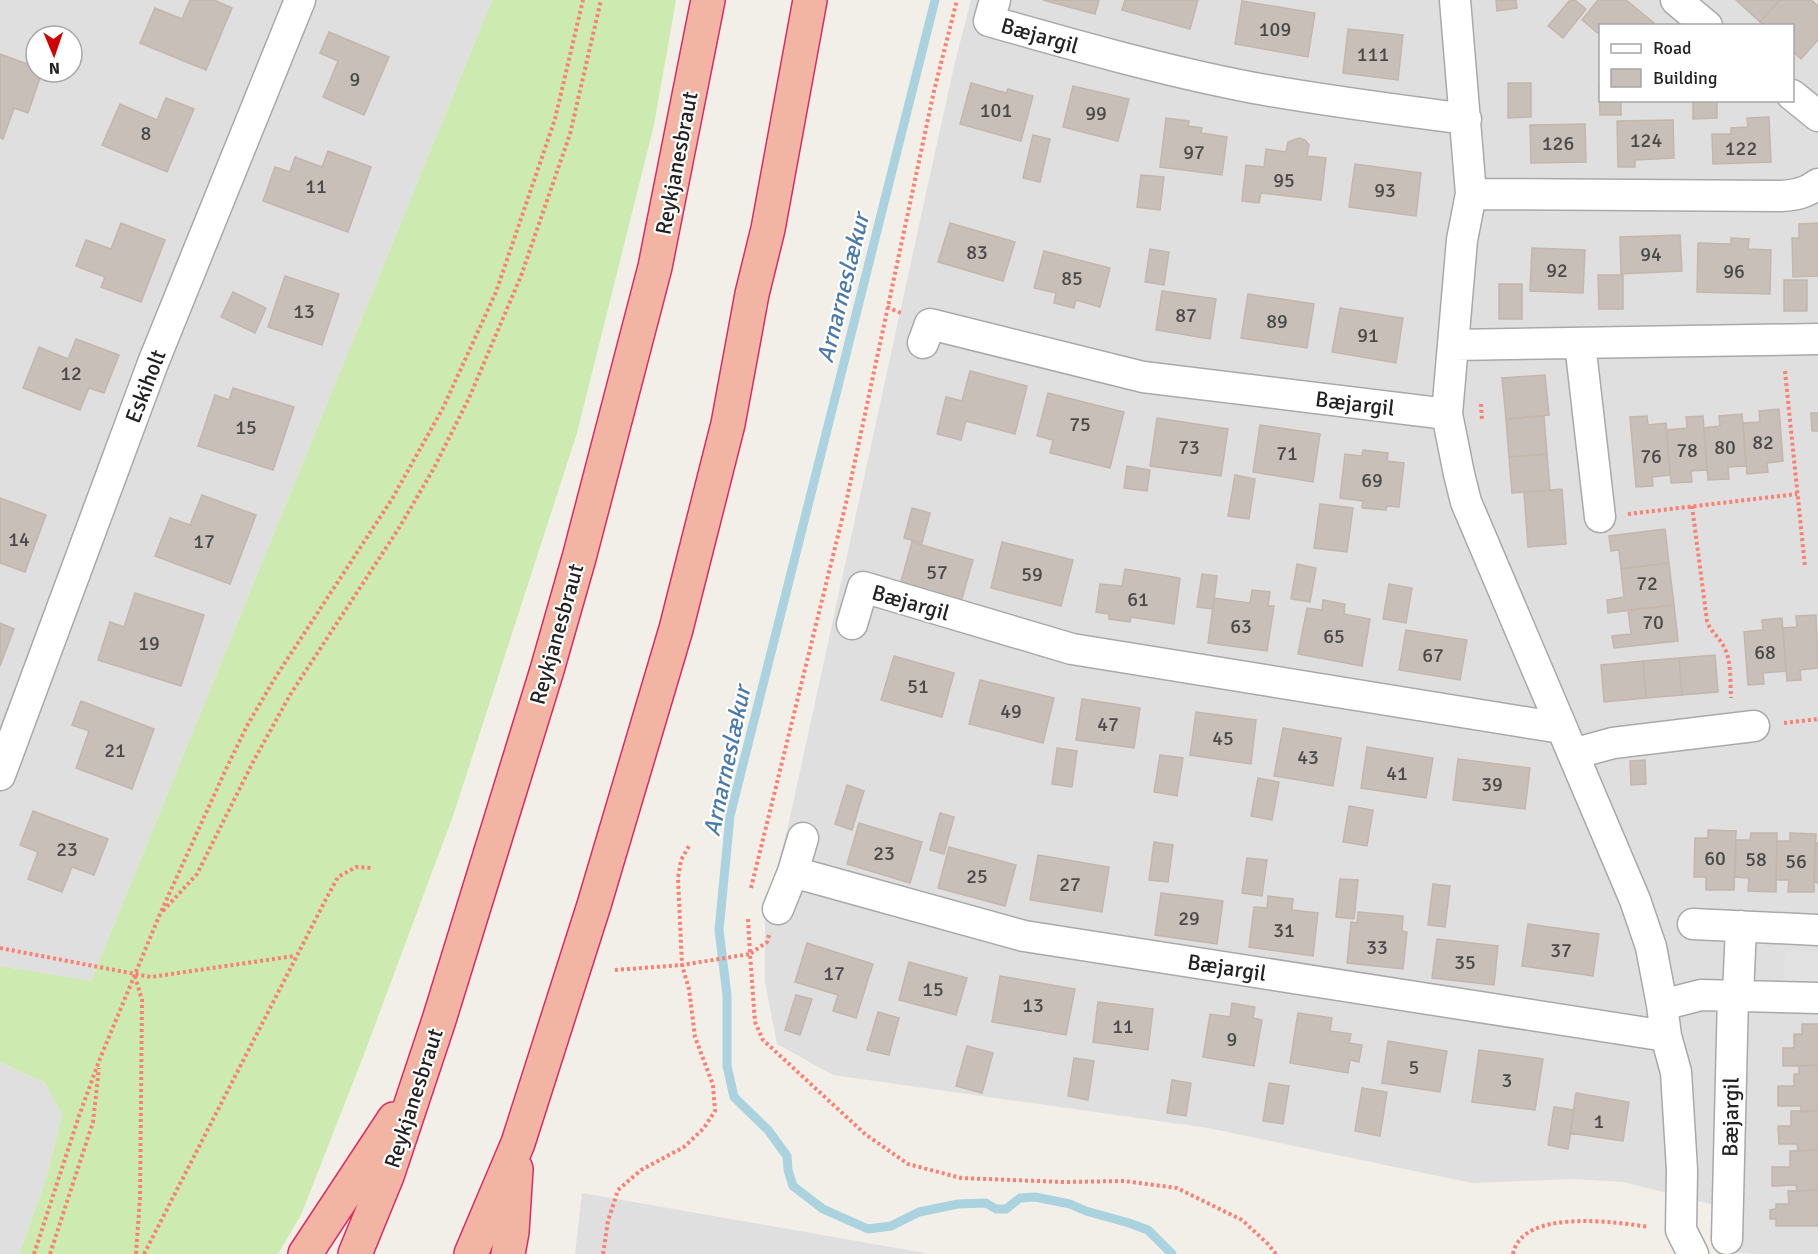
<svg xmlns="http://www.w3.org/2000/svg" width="1818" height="1254" viewBox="0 0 1818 1254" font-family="Signika,sans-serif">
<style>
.residential{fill:#e0dfdf;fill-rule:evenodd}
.grass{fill:#cdebb0}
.parking{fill:#e2e2e2}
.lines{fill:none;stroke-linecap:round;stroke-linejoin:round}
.stream{stroke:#aad3df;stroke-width:9}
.building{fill:#c7bfb8;stroke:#c4b6ab;stroke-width:1.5}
.minor-casing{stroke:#a9a9a9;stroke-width:33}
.trunk-casing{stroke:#dc2a67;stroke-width:36}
.path{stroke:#fa8072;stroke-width:4;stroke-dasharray:3 3;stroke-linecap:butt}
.minor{stroke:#fff;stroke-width:30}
.trunk{stroke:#f2b4a3;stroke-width:33}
.labels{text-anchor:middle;stroke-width:4.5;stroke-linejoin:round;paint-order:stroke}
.number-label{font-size:20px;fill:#4b4948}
.street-label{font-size:22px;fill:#222;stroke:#fff}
.water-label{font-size:24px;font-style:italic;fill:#4a7aab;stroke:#fff}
</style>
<rect width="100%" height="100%" fill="#f2efe9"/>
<path class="residential" d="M0,0H492L91,981L0,966ZM36,36H72V72H36Z
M971,0H1818V1254H1755L1732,1252L1718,1206L1623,1182L1574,1179L1472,1183L1208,1128L833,1075L777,1044L765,982V910L787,831L928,184L955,62ZM1600,26H1792V100H1600Z
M0,1062L45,1083L62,1115L46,1179L19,1254H0Z
M582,1193L920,1252L928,1254H575Z"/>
<path class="grass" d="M492,0H676L654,125L577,433L453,816L363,1057L301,1215L278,1254H19L46,1179L62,1115L45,1083L0,1062V966L91,981Z"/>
<path class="parking" d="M1785,951L1818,952V984L1783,982Z"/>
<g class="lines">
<path class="stream" d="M935,0L730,816L719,930L727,995V1066L734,1097L768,1130L787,1156L788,1170L793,1186L823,1209L868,1229L891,1226L919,1212L958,1204L986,1203L996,1209H1006L1020,1198L1035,1197L1070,1204L1086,1211L1129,1223L1148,1230L1172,1254"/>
</g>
<path class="building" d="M190,0H214L232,8L206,70L140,43L155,8L182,19Z
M1043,0H1099L1095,14Z
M1125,0H1198L1190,29L1122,10Z
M1496,0H1516L1517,8L1497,11Z
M1570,0H1575L1586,9L1563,38L1548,26Z
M1598,0H1626L1654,23L1652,26H1600V35L1582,20Z
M1736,0H1780L1760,22Z
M1780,0H1811L1818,6V40L1801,59L1792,51V26H1764L1760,22Z
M1242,1L1315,13L1308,57L1235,44Z
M1348,29L1403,35L1398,80L1343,73Z
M329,32L389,57L364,115L323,97L338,61L320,53Z
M0,54L36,67V72H42L28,113L14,108L3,139L0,137Z
M971,83L1006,93L1008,89L1033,96L1021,141L960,124Z
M1508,83H1531V117L1508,118Z
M1599,84H1600V100H1621V115H1600Z
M1073,86L1129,99L1118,141L1063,127Z
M166,98L194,109L167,172L102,145L120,104L157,120Z
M1693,100H1717V118L1693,119Z
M1769,117L1771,162L1713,164L1712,134H1731V128L1748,127L1747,118Z
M1166,118L1189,121L1188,126L1202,128L1201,133L1227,137L1222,175L1160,167Z
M1673,120L1674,158L1635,160V167H1618L1617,121Z
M1585,124L1586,162L1531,163L1530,125Z
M1033,135L1050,139L1040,182L1023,178Z
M1299,138L1305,140L1309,145L1307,156L1326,158L1321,200L1261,193L1259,203L1242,201L1246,165L1264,167L1266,149L1286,152L1288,142Z
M328,151L371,167L348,232L263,201L275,167L290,172L295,157L322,167Z
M1355,164L1421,173L1416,216L1349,207Z
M1141,175L1164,177L1160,210L1137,207Z
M121,223L165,240L141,302L101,287L105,277L76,266L86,240L111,249Z
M950,223L1015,242L1003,281L938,262Z
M1818,223V276L1793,277L1792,238H1799V224Z
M1680,235L1682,271L1621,274L1620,237Z
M1731,238L1749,239L1748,249L1771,250L1770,294L1697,292L1698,243L1731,244Z
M1532,248L1585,250L1583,293L1530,291Z
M1150,249L1169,252L1164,285L1145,282Z
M1044,251L1110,268L1100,307L1076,300L1074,308L1054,303L1056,293L1034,288Z
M1598,275H1623V309H1599Z
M285,276L339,294L322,345L268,327Z
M1784,280H1807V311H1784Z
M1499,284H1522V319H1499Z
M1162,291L1216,299L1210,339L1156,330Z
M233,292L266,308L255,333L221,317Z
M1248,294L1314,304L1307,348L1241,338Z
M1340,308L1403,318L1396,363L1332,352Z
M76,339L119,355L104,393L89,388L80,410L23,388L39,347L68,359Z
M970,371L1027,386L1015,434L966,421L961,440L937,434L946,397L962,401Z
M1545,375L1549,415L1506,419L1502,378Z
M233,388L294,407L273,470L198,446L215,395L229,400Z
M1048,393L1124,412L1110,468L1050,453L1053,440L1037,436Z
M1779,409L1783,461L1767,463L1768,472L1747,474L1743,423L1760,422L1759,411Z
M1811,413H1818V431H1812Z
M1742,414L1746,466L1728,467L1729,479L1708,480L1704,428L1720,426L1719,416Z
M1544,416L1547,454L1509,457L1506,419Z
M1647,416L1648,425L1666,423L1670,475L1652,477L1653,486L1636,487L1630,417Z
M1703,416L1707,470L1691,471L1692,482L1671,483L1666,430L1687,428L1686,417Z
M1157,418L1228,429L1221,476L1150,466Z
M1260,425L1320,434L1313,482L1253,472Z
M1363,450L1388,453L1387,461L1404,463L1399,507L1387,506L1386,510L1362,508L1363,501L1340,498L1345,454L1362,456Z
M1547,454L1550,490L1512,493L1509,457Z
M1127,466L1150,470L1147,491L1124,488Z
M1235,475L1255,479L1249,519L1228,516Z
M1562,489L1566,544L1528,547L1524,492Z
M202,495L256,515L230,584L155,556L170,518L190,525Z
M0,498L46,515L25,572L0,563Z
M1320,504L1353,508L1347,552L1314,548Z
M912,508L930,513L922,543L904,538Z
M1665,529L1669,563L1621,569L1619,550L1611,551L1609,536Z
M912,542L973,560L961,602L900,585Z
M1002,542L1073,560L1061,606L991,588Z
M1669,563L1674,605L1608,613L1607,600L1624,597L1621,569Z
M1297,564L1316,568L1310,602L1291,599Z
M1125,569L1180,578L1174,624L1131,617L1130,622L1109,619V614L1096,612L1100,584L1122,586Z
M1202,574L1217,576L1213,609L1197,607Z
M1389,584L1412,588L1406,623L1383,619Z
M1252,590L1270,592L1268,606H1274L1267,651L1208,643L1214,598L1250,603Z
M135,593L204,615L181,686L98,660L110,622L124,627Z
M1323,600L1345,604L1344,614L1370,619L1362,666L1298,654L1307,608L1322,610Z
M1674,605L1678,641L1614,648L1612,636L1631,634L1628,610Z
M1816,615L1818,668L1800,670L1801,680L1787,681L1783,628L1797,627L1796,616Z
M1782,618L1786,671L1763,673L1764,684L1748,685L1744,632L1763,630L1762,620Z
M0,623L14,629L0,666Z
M1406,630L1467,640L1460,680L1399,670Z
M1715,655L1718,692L1682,695L1679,658Z
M894,656L954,673L942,717L881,700Z
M1679,658L1682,695L1646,698L1643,661Z
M1643,661L1646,698L1604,702L1601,665Z
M980,680L1054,698L1043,743L969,724Z
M1082,699L1140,708L1134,748L1076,740Z
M81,701L154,729L132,789L76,768L89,731L72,725Z
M1196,712L1256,720L1251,764L1190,755Z
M1283,728L1341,738L1333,786L1274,776Z
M1367,747L1433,758L1426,798L1361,788Z
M1057,748L1077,751L1072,787L1052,784Z
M1160,755L1183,758L1177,796L1154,792Z
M1458,759L1530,768L1525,809L1453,800Z
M1645,760L1646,784L1631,785L1630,761Z
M1258,778L1279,782L1272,820L1251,816Z
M847,785L864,791L852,830L835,824Z
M1349,806L1373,810L1367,846L1343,842Z
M33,811L108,839L94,875L72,867L62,892L28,879L38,852L20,845Z
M940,813L954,817L944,854L930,850Z
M859,823L922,842L910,883L847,864Z
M1708,830L1736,831L1734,890H1706V877H1694L1695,838H1708Z
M1751,833H1777L1776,892L1748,891L1749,878L1735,877L1736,840H1750Z
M1790,833L1816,834L1814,892H1788L1789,880H1776L1777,841H1790Z
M1154,842L1173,845L1168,882L1149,880Z
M1815,843H1818V883L1814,882Z
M949,847L1016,865L1005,906L938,888Z
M1038,855L1109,867L1102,912L1030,900Z
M1247,858L1267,860L1262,896L1242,893Z
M1340,879L1358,880L1354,919L1336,917Z
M1433,884L1450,886L1445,927L1428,925Z
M1161,893L1223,901L1217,944L1155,935Z
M1268,896L1293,899L1292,910L1318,913L1313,956L1249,947L1254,907L1267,908Z
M1358,912L1403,916L1402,931L1407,932L1403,969L1347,963L1351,922L1357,923Z
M1528,924L1599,934L1593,976L1522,966Z
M1437,939L1498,946L1494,985L1432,978Z
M807,943L873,964L856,1018L833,1011L838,995L795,982Z
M909,962L967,978L956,1015L899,1000Z
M1000,976L1075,989L1066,1035L992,1022Z
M796,995L812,999L800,1035L785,1030Z
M1098,1002L1153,1009L1148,1050L1093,1042Z
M1232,1003L1255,1007L1253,1018L1262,1020L1254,1066L1203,1057L1210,1014L1230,1017Z
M878,1012L899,1018L889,1055L867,1050Z
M1298,1013L1332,1018L1330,1031L1351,1034L1349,1043L1362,1045L1359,1062L1350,1060L1348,1073L1290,1063Z
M1802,1024H1818V1065L1783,1066V1048H1794V1034H1802Z
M1388,1041L1447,1051L1440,1092L1382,1083Z
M967,1046L993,1053L982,1093L956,1086Z
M1479,1050L1543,1059L1535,1110L1472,1102Z
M1074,1058L1094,1061L1088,1100L1068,1096Z
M1818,1065V1111L1801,1112V1106H1778V1086H1794V1074H1799V1066Z
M1172,1080L1191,1083L1186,1116L1167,1113Z
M1269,1083L1289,1086L1283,1124L1263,1121Z
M1362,1088L1387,1092L1380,1136L1355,1131Z
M1576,1093L1629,1102L1623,1141L1570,1133Z
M1554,1107L1574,1110L1568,1149L1548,1145Z
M1791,1111H1818V1150L1798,1151L1797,1144H1779L1778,1126H1791Z
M1818,1150V1190L1797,1191L1796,1185L1772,1186V1167H1790V1151Z
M1818,1190V1226H1776V1219H1770V1210L1776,1209V1204H1789L1788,1191Z"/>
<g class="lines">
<g class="minor-casing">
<path id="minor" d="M995,0L989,21C1077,46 1165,71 1254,88C1325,101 1396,110 1466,119
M1455,0L1471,194L1462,240L1447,414L1459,474L1466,502L1635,900L1651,947L1662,1005L1666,1036L1676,1072L1682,1170L1681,1230L1693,1254
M1676,0L1707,26
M1792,95L1818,116
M1471,194L1781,196C1796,195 1806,193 1818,184
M923,343L930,324L1143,377L1447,414
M1580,343L1600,517
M1453,345L1818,339
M852,624L863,587L1072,649L1561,728
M1573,754L1613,743L1754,726
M0,775L153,363L300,0
M793,872L803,838
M778,909L793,872L1024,936L1666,1036
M1693,924L1818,930
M1738,996L1741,926
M1662,1005L1701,995L1818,998
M1727,1239L1733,996"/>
</g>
<g class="trunk-casing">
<path id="trunk" d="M305,1254L394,1119
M355,1254L387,1176L439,1020L547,670L579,558L655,267L708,0
M471,1254L518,1143L594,905L676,629L728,424L752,294L768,229L810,0
M508,1254L512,1232L516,1169"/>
</g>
<path class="path" d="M887,307L901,313
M1785,371L1805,567
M1481,404L1482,420
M1692,506L1707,621C1710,631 1718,636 1723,645C1732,660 1730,681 1731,698
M1628,514L1797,494
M1784,723L1818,719
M751,888L846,503L934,91L957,0
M163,911L197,874L254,760L290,695L399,528L434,468L469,398L521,276L570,134L601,0
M769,935L767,942L750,954L755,1022L763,1040L865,1134L908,1164L961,1178L1063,1182L1124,1181L1177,1188L1242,1220L1268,1244L1276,1254
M0,948L151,977L294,956
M615,970L682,965L750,954L748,919
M135,976L142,1000L140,1198L136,1254
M34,1254L79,1116L99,1061L160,914L226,769L248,724L275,678L392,499L443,408L496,292L555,119L583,0
M50,1254L93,1122L99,1068
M144,1254L326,899L338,877L356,867L371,868
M603,1254L608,1221L618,1190L641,1170L684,1147L704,1128L715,1111L713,1085L695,1037L689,989L682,965L678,878L681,860L689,846
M1513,1254C1522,1208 1616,1222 1649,1227"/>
<use href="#minor" class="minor"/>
<use href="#trunk" class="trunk"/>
</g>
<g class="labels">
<g class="number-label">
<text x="1275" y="36">109</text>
<text x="1373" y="61">111</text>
<text x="355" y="86">9</text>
<text x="996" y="117">101</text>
<text x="1096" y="120">99</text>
<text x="146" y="140">8</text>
<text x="1646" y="147">124</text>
<text x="1558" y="150">126</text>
<text x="1741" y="155">122</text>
<text x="1194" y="159">97</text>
<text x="1284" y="187">95</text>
<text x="316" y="193">11</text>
<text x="1385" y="197">93</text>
<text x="977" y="259">83</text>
<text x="1651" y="261">94</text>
<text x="1557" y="277">92</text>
<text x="1734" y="278">96</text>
<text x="1072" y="285">85</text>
<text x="304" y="318">13</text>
<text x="1186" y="322">87</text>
<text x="1277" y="328">89</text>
<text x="1368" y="342">91</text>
<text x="71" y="380">12</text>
<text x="1080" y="431">75</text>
<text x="246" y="434">15</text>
<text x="1763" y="449">82</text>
<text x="1189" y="454">73</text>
<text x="1725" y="454">80</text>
<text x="1687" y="457">78</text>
<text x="1287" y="460">71</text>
<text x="1651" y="463">76</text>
<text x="1372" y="487">69</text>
<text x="19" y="546">14</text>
<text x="204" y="548">17</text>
<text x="937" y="579">57</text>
<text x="1032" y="581">59</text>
<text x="1647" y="590">72</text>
<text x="1138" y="606">61</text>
<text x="1653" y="629">70</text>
<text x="1241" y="633">63</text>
<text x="1334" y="643">65</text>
<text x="149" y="650">19</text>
<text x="1765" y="659">68</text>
<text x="1433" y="662">67</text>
<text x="918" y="693">51</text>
<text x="1011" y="718">49</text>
<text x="1108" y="731">47</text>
<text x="1223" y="745">45</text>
<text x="115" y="757">21</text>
<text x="1308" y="764">43</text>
<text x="1397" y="780">41</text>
<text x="1492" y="791">39</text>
<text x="67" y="856">23</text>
<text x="884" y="860">23</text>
<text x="1715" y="865">60</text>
<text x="1756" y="866">58</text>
<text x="1796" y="868">56</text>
<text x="977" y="883">25</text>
<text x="1070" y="891">27</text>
<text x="1189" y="925">29</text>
<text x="1284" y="937">31</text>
<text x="1377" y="954">33</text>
<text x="1561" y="957">37</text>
<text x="1465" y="969">35</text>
<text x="834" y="980">17</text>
<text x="933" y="996">15</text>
<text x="1033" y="1012">13</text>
<text x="1123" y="1033">11</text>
<text x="1232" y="1046">9</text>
<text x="1414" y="1074">5</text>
<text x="1507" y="1087">3</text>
<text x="1599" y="1128">1</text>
</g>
<g class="street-label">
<text transform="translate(1040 35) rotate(16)" y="8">Bæjargil</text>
<text transform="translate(676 163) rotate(-79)" y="8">Reykjanesbraut</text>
<text transform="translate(145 386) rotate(-69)" y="8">Eskiholt</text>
<text transform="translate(1355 403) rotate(7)" y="8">Bæjargil</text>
<text transform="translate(911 602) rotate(16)" y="8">Bæjargil</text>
<text transform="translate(556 634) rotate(-74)" y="8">Reykjanesbraut</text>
<text transform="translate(1227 967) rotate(9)" y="8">Bæjargil</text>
<text transform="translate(413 1098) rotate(-72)" y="8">Reykjanesbraut</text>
<text transform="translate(1730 1117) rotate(-89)" y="8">Bæjargil</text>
</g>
<g class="water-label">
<text transform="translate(843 288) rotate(-76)" y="8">Arnarneslækur</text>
<text transform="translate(727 761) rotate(-78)" y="8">Arnarneslækur</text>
</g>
</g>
<rect x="1599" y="24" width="195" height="78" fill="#ffffff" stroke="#a7a7a7" stroke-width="1.5"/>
<rect x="1611" y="44" width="30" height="9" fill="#ffffff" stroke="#a7a7a7" stroke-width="1.5"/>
<text x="1653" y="54" font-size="18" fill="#222222">Road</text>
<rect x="1611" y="69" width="30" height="18" fill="#c7bfb8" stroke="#a7a7a7" stroke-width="1.5"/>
<text x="1653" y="84" font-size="18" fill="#222222">Building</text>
<g transform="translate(54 54) rotate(178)"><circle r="28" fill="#ffffff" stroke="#a7a7a7" stroke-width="1.5"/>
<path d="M0-4.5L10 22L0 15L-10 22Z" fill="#d40000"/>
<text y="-9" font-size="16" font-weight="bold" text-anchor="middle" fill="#222222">N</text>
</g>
</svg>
